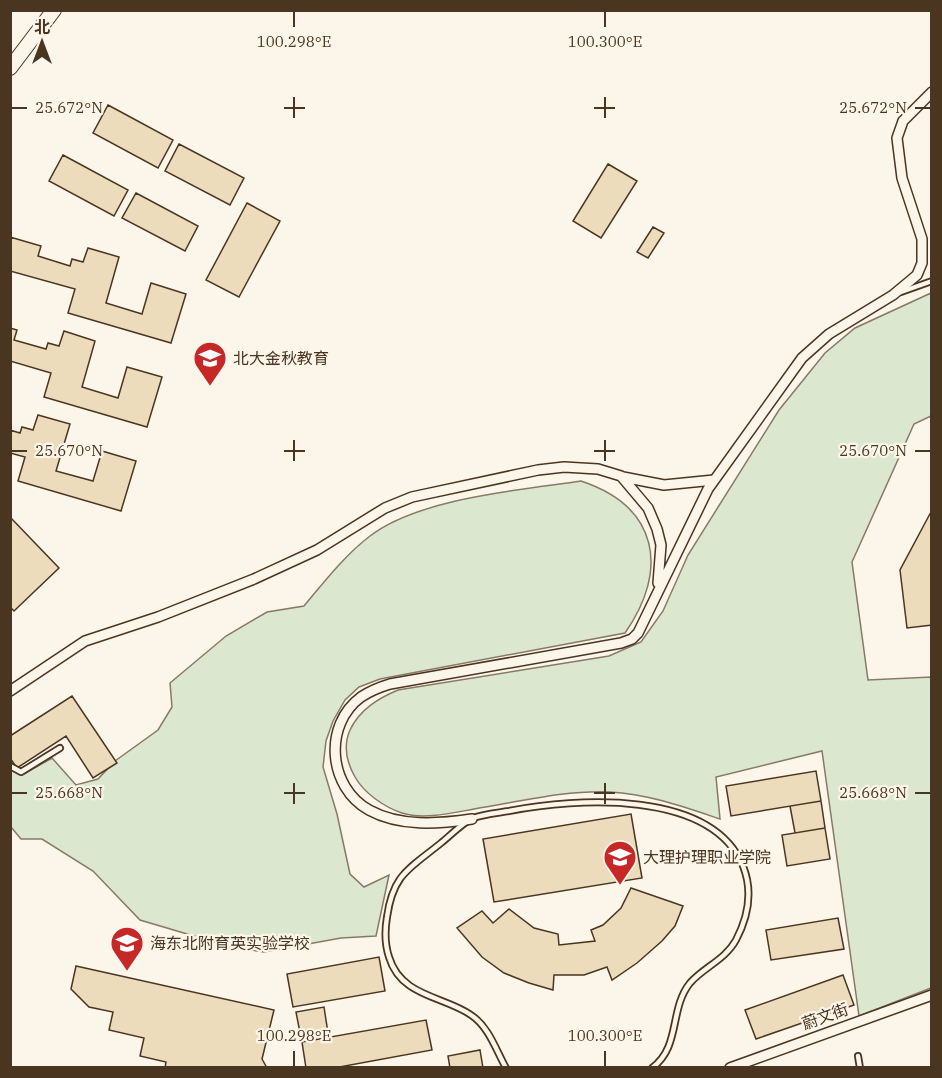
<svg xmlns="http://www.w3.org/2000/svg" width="942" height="1078" viewBox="0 0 942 1078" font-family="'IBM Plex Serif','Noto Sans SC',serif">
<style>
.green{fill:#dce7d0;stroke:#887966;stroke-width:1.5}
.building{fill:#ecdcbc;stroke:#4a3520;stroke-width:1.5}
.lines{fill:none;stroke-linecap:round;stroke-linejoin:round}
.lane-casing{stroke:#4a3520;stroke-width:8}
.street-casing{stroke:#4a3520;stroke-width:12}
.secondary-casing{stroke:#4a3520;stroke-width:16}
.lane{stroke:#fbf6e9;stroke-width:4.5}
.street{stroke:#fbf6e9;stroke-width:9}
.secondary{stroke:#fbf6e9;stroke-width:14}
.ticks{fill:none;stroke:#4a3520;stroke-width:2}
.labels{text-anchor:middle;stroke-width:4.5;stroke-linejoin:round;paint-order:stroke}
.poi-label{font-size:16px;fill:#4a3520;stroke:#fbf6e9;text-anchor:start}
.street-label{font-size:16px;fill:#4a3520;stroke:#fbf6e9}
.ticks-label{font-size:15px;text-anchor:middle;fill:#4a3520;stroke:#fbf6e9;stroke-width:4.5;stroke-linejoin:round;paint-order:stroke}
</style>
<rect width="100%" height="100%" fill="#fbf6e9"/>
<path class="green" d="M931,293V416L914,424L852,562L868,680L931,677V988L859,1016L822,751L716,777L720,819C684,807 648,794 610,792C564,790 519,802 474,809C452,813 424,820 402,813C384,807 364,793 355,777C347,763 343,746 350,730C360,709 379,698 398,690L609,656L641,642L663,611L688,555L779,410L825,353L855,328Z
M581,481C659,507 669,570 625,633L380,679L359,687L345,700L333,721L326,741L323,767L337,814L350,874L364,887L389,875L376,936L341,938L264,952L231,947L140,920L93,871L42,839H21L11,827L10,768L24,774L52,758L76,785L98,779L115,761L158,730L172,707L170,683L226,636L267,612L304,606C324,582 345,555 370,536C420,498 520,490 581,481Z"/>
<path class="building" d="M108,105L173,140L158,168L93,133Z
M179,144L244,178L230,205L165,171Z
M63,155L128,190L114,216L49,181Z
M608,164L637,181L601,238L573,221Z
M136,193L198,226L185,251L122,218Z
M247,203L280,221L239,297L206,280Z
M653,227L664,233L648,258L637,252Z
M10,237L41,246L38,256L70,266L72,259L83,262L88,248L119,257L106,303L142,314L151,283L186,294L171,343L68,313L75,289L10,271Z
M10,328L17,330L14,340L46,349L48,343L59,346L64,331L95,341L82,387L118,398L127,367L162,377L147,427L44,397L51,373L10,361Z
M38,415L70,424L56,471L93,481L102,451L136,461L121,511L18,481L25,457L10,453V430L20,433L22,427L33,430Z
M932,510V625L907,628L900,570Z
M10,517L59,568L14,611L10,607Z
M72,696L117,763L93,778L66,736L17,768L10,758V736Z
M816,771L821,801L731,816L726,786Z
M821,801L825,828L795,833L790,806Z
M631,814L642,878L494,902L483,839Z
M825,828L830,859L787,866L782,835Z
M631,888L683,906L675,926L662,941L637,963L612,980L607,967L584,975H554L553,990L529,983L504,973L482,957L457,928L482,911L493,923L509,909L534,928L558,934L559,945L595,941L591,930L603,925L621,908Z
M838,918L844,949L771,960L766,930Z
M379,957L385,991L293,1007L287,974Z
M76,966L274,1010L262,1059L267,1068H165L166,1062L140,1056L144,1038L109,1030L113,1012L89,1007L71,989Z
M843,975L854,1005L756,1039L745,1010Z
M324,1007L328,1033L301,1038L296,1012Z
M426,1020L432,1050L334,1068H306L302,1042Z
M480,1050L483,1068H450L448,1056Z"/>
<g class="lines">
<g class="lane-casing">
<path id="lane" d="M901,292L932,281
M10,766L21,772L60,748
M858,1056L860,1068
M506,1068C496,1050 489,1027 471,1015C444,996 401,997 389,957C385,945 385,929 387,917C393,874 409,869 441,843C450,836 462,823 473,818C484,814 497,813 509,811C576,798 711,789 743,866C753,891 748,917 736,940C725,960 704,967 690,983C669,1009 681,1047 652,1068"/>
</g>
<g class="street-casing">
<path id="street" d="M623,477L664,485L714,480
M10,691L85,641L158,617L254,579L317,550L385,508L412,497L538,470L564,467L598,469L621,476L648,508L657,529L661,545L658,583
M472,819C438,824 400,827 369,810C328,787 323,725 361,697C370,691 380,687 390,684L621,643L632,639L638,633L708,489L802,358L829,334L893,295L917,275L922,263V239L902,178L897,138L903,121L932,92
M730,1068L932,995"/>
</g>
<g class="secondary-casing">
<path id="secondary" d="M10,68L54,10"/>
</g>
<use href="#lane" class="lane"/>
<use href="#street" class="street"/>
<use href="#secondary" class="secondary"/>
</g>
<path class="ticks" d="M294,12V27M605,12V27M294,97V118M605,97V118M12,108H27M284,108H305M594,108H615M915,108H930M294,440V461M605,440V461M12,451H27M284,451H305M594,451H615M915,451H930M294,783V804M605,783V804M12,793H27M284,793H305M594,793H615M915,793H930M294,1051V1066M605,1051V1066"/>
<defs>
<g id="school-pin" transform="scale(1.725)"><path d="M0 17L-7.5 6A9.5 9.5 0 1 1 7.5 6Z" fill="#c62828" stroke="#fbf6e9"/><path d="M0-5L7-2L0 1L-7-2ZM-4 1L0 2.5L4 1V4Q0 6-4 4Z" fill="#fff"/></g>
<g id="university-pin" transform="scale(1.725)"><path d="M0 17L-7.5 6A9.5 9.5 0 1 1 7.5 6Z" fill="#c62828" stroke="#fbf6e9"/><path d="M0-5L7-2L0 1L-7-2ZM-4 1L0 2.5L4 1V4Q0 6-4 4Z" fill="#fff"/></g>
</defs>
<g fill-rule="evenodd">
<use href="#school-pin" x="210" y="358"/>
<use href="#university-pin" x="620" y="857"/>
<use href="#university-pin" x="127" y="943"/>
</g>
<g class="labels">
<g class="poi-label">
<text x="233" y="364">北大金秋教育</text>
<text x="643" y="863">大理护理职业学院</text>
<text x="150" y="949">海东北附育英实验学校</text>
</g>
<g class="street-label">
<text transform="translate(825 1016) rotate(-20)" y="6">蔚文街</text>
</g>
</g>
<g class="ticks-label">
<text x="294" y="47">100.298°E</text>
<text x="605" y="47">100.300°E</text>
<text x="69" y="113">25.672°N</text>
<text x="873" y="113">25.672°N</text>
<text x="69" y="456">25.670°N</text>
<text x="873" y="456">25.670°N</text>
<text x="69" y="798">25.668°N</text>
<text x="873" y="798">25.668°N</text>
<text x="294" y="1041">100.298°E</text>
<text x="605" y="1041">100.300°E</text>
</g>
<rect width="942" height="1078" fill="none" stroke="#4a3520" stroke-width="24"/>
<g transform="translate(42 42)" stroke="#fbf6e9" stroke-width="4.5" paint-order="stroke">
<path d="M0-4.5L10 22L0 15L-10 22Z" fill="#4a3520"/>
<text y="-9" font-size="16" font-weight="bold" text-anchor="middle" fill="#4a3520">北</text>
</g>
</svg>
